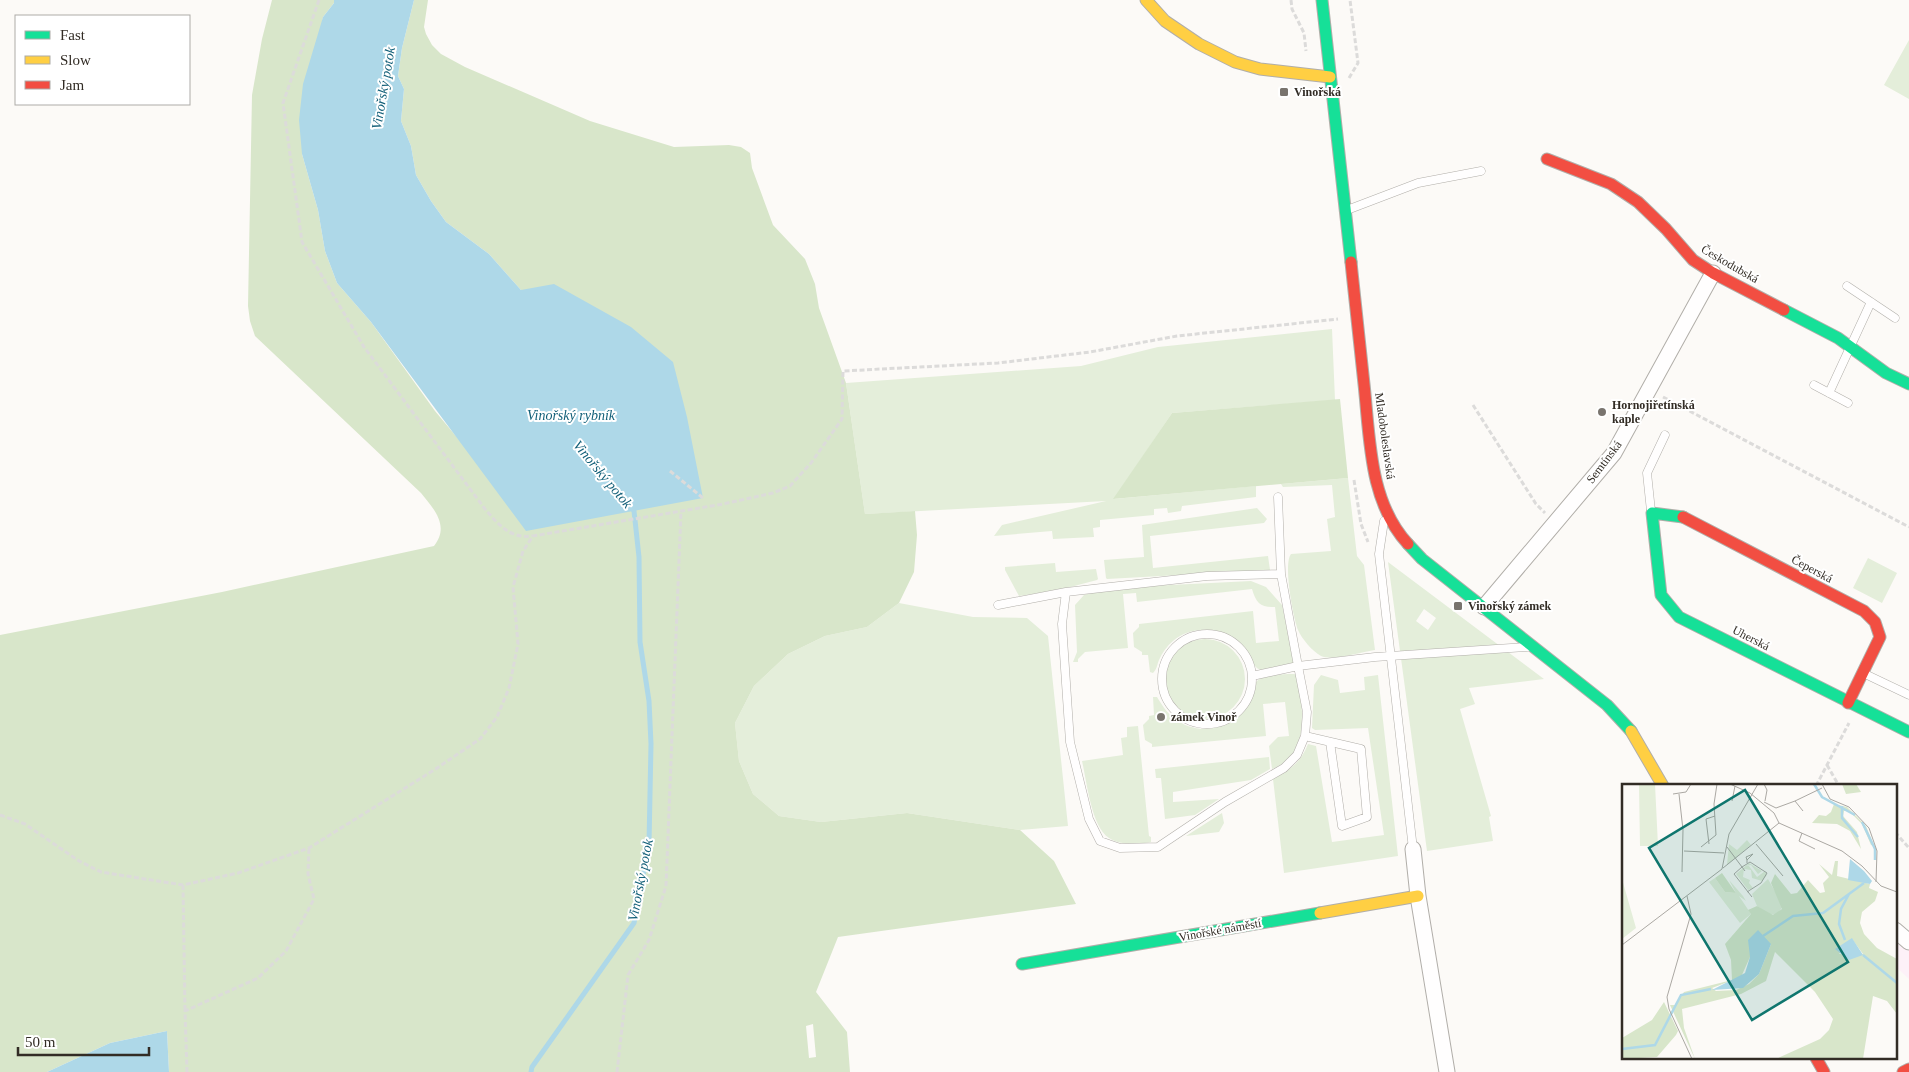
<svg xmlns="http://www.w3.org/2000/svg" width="1909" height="1072" viewBox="0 0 1909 1072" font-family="'Times New Roman',serif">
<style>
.industrial{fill:#fdf1f8}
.green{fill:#e4eeda;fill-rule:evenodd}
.forest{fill:#d8e6ca;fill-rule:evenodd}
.water{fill:#aed8e8}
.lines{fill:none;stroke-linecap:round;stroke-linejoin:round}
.stream{stroke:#aed8e8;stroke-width:5}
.lane-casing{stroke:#b1aea9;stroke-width:9}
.street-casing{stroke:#b1aea9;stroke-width:17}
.fast-casing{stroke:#b1aea9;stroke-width:13}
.slow-casing{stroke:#b1aea9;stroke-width:13}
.jam-casing{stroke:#b1aea9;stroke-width:13}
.path{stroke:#dcdbda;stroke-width:3;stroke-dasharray:5 2.5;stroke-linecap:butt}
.lane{stroke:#fffefe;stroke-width:8}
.street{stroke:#fffefe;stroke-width:15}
.fast{stroke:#16e098;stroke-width:11}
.slow{stroke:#ffcf43;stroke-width:11}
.jam{stroke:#f24e42;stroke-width:11}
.poi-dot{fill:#79746e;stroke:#fff;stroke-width:2}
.labels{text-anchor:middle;stroke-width:4;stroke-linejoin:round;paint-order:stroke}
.poi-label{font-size:12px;font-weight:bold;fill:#322c25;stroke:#fff;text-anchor:start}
.street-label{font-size:12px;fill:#322c25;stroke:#fff}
.water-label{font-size:14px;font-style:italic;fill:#136079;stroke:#fff}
.inset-river{fill:none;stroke:#aed8e8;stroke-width:2.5}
.inset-road{fill:none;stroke:#aba8a3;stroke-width:1}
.view{fill:#0f766e;fill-opacity:0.15;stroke:#0f766e;stroke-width:2.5}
.inset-edge{fill:none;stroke:#322c25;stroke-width:2.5}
</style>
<rect width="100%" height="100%" fill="#fcfaf7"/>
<path class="industrial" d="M1895,927L1909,940V979L1895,966Z"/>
<path class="green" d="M1909,40V99L1884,85Z
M1332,329L1335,400L1172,413L1114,499L1256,486V497L1182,506L1181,511L1168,513L1167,508L1154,509V515L1100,520V527L1093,528L1094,537L1053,539L1052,531L994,536L1002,525L1106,501L865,514L846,383L1081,366L1158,347Z
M1348,478L1357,556L1364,565L1375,650C1362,652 1333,661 1321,656C1312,651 1302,639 1298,630C1293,617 1283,564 1291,554L1331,551L1327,519L1335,517L1332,485L1283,487L1281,484Z
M1257,508L1267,519L1264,523L1150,536L1153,568L1268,556L1270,570L1107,579L1106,578L1104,560L1144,557L1142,525Z
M1868,558L1897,573L1882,603L1853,588Z
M1388,562L1544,679L1469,688L1475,704L1460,709L1491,816L1489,817L1493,841L1427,851ZM1424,609L1436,618L1428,630L1416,621Z
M1055,563L1056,572L1096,569L1098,579L1097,580L1059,590L1019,596L1005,570V567Z
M1251,581L1266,587L1282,605L1295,664C1286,666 1270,672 1261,670C1251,667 1249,654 1242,646C1225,627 1193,624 1173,641C1167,646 1162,653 1159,660C1157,665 1157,669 1153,673L1150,672L1148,655H1142V652L1134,647L1133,633L1139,627V624L1253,611L1256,643L1279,641L1275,607C1261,608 1256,603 1252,589L1137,602L1136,593L1123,594L1128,648L1085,652L1078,659V662H1073L1077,652L1075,605L1084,595L1110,588Z
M899,603L973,617L1027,618L1048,636L1068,826L1020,830L907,813L821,822L779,816L753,794L739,761L735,723L754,686L788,654L825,636L867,627Z
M1165 679a40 40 0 1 1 80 0a40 40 0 1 1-80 0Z
M1288,674H1297C1301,687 1301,698 1302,712C1302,739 1299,758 1272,769L1269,746L1278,737L1289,736L1285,702L1263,704L1266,736L1152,747V744L1145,740L1143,725L1149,719V716L1154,715L1153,697H1157C1162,705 1166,712 1174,718C1197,737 1232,730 1248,705C1252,698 1252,685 1258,680C1265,674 1279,675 1288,674Z
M1321,675L1338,680L1340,693L1365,690L1364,677L1378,675L1398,856L1284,873L1273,779C1290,770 1301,762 1308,744L1316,746L1332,842L1384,835L1368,728L1315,730L1312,728L1314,685Z
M1138,726L1149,836L1151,837V842C1138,844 1121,846 1109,838C1091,826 1087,782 1082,761L1123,755L1121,738L1127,737V727Z
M1269,757L1270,769L1251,780L1173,792V802L1219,799L1195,815L1165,819L1161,778H1156L1155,769Z
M1222,813L1224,823L1219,832L1186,836Z"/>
<path class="forest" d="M272,0H334V3L323,17L302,154L318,210L325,251L337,283L371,322L435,411L460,441L521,290L489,254L446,222L431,201L416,175L411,146L401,121L404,89L398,76L402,48L414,0H428L424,27L426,34L432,45L441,54L465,67L590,121L674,147L729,145L741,147L750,153L752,168L773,225L805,259L815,284L819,308L846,383L865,514L915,511L917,535L914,572L899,603L867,627L825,636L788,654L754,686L735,723L739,761L753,794L779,816L821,822L907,813L1020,830L1054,861L1076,904L838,937L816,992L847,1032L850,1072H169L167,1031L110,1043L47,1072H0V635L222,592L434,546C450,526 434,509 421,493L255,336L250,321L248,306L252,95L262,39ZM813,1024L816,1057L809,1058L806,1026Z
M1340,399L1348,478L1113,499L1172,413Z"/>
<path class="water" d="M334,0H414L402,48L398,76L404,89L401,121L411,146L416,175L431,201L446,222L489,254L521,290L554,284L631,327L673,362L687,417L703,498L526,531L371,322L337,283L325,251L318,210L302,154L299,120L303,84L323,17L334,3Z
M167,1031L169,1072H47L110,1043Z"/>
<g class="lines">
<path class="stream" d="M531,1072L532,1067L634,923L649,844L651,744L649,701L640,642L639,557L634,511L631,507"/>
<g class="lane-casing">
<path id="lane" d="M1347,210L1418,183L1481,171
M1847,286L1895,318
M1814,385L1848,403
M1829,393L1871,302
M1278,497L1281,574
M1651,511L1647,473L1665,435
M1384,521L1379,554L1413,849
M1066,592L1062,624L1070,742L1089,819L1100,841L1120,848L1158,847L1225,802L1284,768L1297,755L1305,736L1307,712L1298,666L1375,657L1527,647
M998,605L1066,592L1207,576L1281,574L1298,666L1252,676
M1162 679a45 45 0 1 1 90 0a45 45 0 1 1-90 0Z
M1863,673L1909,695
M1305,736L1361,749L1367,817L1342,826L1330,742"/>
</g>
<g class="street-casing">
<path id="street" d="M1484,607L1614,453L1713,273
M1413,849L1418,896L1447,1072
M1895,930L1909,942"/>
</g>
<g class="fast-casing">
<path id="fast" d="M1322,0L1351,262
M1784,310L1838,338L1886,373L1909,384
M1683,517L1652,513L1661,595L1679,617L1909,732
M1408,544L1422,559L1607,705L1631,731
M1022,964L1320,913"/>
</g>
<g class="slow-casing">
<path id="slow" d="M1146,0L1165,21L1199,44L1235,62L1260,69L1330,77
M1631,731L1663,786
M1320,913L1418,896"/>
</g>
<g class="jam-casing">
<path id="jam" d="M1547,159L1611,184L1638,202L1666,229L1693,260L1713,273L1784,310
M1351,262C1355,303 1360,344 1364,384C1370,439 1369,502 1408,544
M1683,517L1864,611L1875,622L1880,637L1848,703
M1816,1058L1824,1072
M1903,1072L1909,1069"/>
</g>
<path class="path" d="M319,0L283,103L302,242L364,347L485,509C498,524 510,539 532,536
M1291,0L1292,9L1304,33L1306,51
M1349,78L1358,63L1350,0
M1663,397L1909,527
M1473,405L1536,504L1545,513
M670,471L703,498
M1354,480L1361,524L1368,542
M1827,765L1839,786
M1816,786L1849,723
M0,815L25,824L79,861L101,872L183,885L238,873L309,848L434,770L480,739L497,717L509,688L518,644L513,587L523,551L533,536L723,504L773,493L790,486L811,463L842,419L843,371L998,363L1090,352L1177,336L1338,319
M1895,832L1909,848
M183,885L185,1011
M187,1072L185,1011L258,978L286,951L314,899L308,874L309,848
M617,1072L628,975L649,940L666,886L681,511"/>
<use href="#lane" class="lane"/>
<use href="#street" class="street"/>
<use href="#fast" class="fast"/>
<use href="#slow" class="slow"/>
<use href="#jam" class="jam"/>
</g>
<g class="poi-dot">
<rect x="1279" y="87" width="10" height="10" rx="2.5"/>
<circle cx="1602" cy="412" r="5"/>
<rect x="1453" y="601" width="10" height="10" rx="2.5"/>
<circle cx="1161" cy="717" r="5"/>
</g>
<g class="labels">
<g class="poi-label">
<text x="1294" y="96">Vinořská</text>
<text x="1612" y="409">Hornojiřetínská<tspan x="1612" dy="14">kaple</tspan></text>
<text x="1468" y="610">Vinořský zámek</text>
<text x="1171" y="721">zámek Vinoř</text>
</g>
<g class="street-label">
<text transform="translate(1730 264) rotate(30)" y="4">Českodubská</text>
<text transform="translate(1385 436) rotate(82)" y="4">Mladoboleslavská</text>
<text transform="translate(1604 462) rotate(-53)" y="4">Semtínská</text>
<text transform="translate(1812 569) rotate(28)" y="4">Čeperská</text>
<text transform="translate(1751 638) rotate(27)" y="4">Uherská</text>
<text transform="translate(1220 930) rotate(-10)" y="4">Vinořské náměstí</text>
</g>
<g class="water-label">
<text transform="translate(383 88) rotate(-80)" y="5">Vinořský potok</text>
<text x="571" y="420">Vinořský rybník</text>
<text transform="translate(603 474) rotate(50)" y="5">Vinořský potok</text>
<text transform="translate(640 880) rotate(-79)" y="5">Vinořský potok</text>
</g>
</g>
<g transform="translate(1622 784)">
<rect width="275" height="275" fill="#fcfaf7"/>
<path d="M17,0H33L36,62H18ZM125,56L129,61L105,81L107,60L115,66ZM127,79L140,87L136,90L129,81L124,82H127L135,93L143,87L145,91L140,97L130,94L129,86L122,85L121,93L128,96L127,99L131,104L126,106L114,90ZM93,94L103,108L114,109L107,96L121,112L124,117L117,112L129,130L118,139L87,98ZM0,95L14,144L0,155ZM146,95L161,122L155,131L146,130L135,122L130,110Z" fill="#e4eeda"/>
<path d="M220,0H234L239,8L224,10ZM212,20L225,23L244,42L252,62L249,61L240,40L226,26L222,27L221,32L235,48L239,65L228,47L215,40L190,39L197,31L204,32L209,28ZM213,77H216L215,92L248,100L247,104L256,108L253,117L240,128L238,139L242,150L255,164L275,175V230L265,217L251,212L241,275H154L198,255L207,246L211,235L193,208L153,168L144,197L119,210L60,225L62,244L73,275L48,221H53L62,208L110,196L109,176L103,160L129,130L126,126L135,122L151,131L160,125L149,99L153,90L169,110L175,109L186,96L198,109L203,108L201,99L207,93L197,80L210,91ZM230,155L241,170H217ZM149,160L137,190L127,200L114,206L94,207L90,204L119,193L128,173ZM100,89L114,109L103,108L93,94ZM42,218L56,247L54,251L35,273L0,275V254L30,236Z" fill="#d8e6ca" fill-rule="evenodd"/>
<path d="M228,75L242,87L250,97L248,100L226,96ZM136,146L149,160L137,190L121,204L90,206L123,189L128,173L126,156ZM230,154L241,171L227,176L213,165Z" fill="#aed8e8"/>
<path class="inset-river" d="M192,0L200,13L233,31M220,22V34L236,53M240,38L253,65V76M141,152L171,132L201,129L242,99M223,156L217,140L219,125L227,110M241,171L275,199M0,265L33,261L59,211L89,205"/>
<path class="inset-road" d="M108,0L128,9L152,29L157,39L220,67L240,82L259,102L275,108M142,0L145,6L143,17M200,0L208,15L227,23L247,44L255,67L254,98M51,10L64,8L69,0M57,10L61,46L60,88M110,17L113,2M142,18L154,24L173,17M181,27L173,17L200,4M180,49L177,57L193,65M87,60L84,35L93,32M134,60L161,92M79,63L94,51L92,20L95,0M105,63L120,83L128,78L145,89L139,99L125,108M62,67L102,69M125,76L131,70L124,73L125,76V79M101,84L157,39M123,87L120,83L112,90L130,113M65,112L69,130L45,213L47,225L70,275M0,161L100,85L107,50L136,0"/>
<path class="view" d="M123,6L226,178L130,236L27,64Z"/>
<rect width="275" height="275" class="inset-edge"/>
</g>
<rect x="15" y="15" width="175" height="90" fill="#ffffff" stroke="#adaba8"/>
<rect x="25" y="31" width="25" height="8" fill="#16e098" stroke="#adaba8"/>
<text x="60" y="40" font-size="15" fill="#322c25">Fast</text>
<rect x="25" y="56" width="25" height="8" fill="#ffcf43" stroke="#adaba8"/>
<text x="60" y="65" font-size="15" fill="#322c25">Slow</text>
<rect x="25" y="81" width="25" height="8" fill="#f24e42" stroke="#adaba8"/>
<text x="60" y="90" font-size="15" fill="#322c25">Jam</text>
<path d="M18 1047v8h131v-8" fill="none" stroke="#322c25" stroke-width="2.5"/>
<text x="25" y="1047" font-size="15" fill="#322c25" stroke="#ffffff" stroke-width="4" paint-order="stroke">50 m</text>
</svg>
